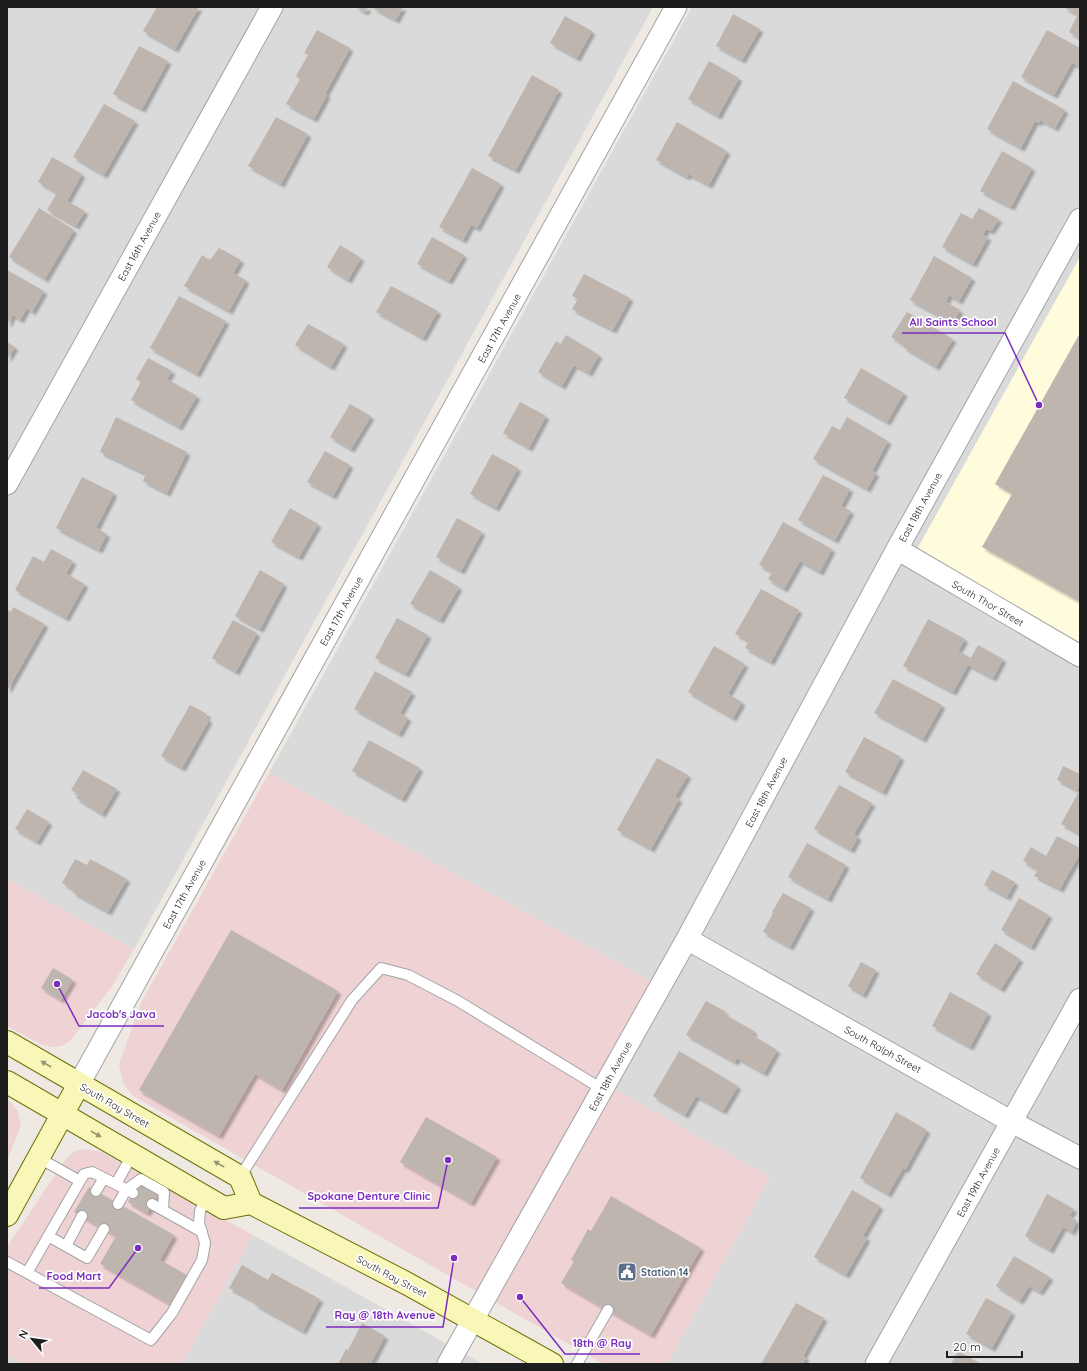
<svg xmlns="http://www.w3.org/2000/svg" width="1087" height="1371" viewBox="0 0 1087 1371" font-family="Quicksand,sans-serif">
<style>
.residential{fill:#dbdada}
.commercial{fill:#efd2d3}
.education{fill:#fefcdc}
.building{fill:#beb5af;filter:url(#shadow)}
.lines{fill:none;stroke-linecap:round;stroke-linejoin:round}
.lane-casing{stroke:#a4a4a4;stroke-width:12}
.street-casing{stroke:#a4a4a4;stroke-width:23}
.secondary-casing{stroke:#6c7107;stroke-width:24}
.lane{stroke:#fff;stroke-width:10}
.street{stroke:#fff;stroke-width:21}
.secondary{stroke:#f8f7b7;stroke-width:22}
.oneway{fill:#959572}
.labels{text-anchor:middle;stroke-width:3.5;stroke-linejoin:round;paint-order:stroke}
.street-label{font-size:10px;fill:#1d1d1d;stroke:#fff}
.service-label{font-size:10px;font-weight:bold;fill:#4e5e75;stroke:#fff;text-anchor:start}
.leader{fill:none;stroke:#7b2cbf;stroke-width:1.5}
.callout-dot{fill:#7b2cbf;stroke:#fff;stroke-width:1.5}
.callout-label{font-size:11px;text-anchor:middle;font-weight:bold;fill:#7b2cbf;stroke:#fff;stroke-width:3.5;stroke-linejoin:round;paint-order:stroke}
</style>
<defs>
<filter id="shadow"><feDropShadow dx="3.5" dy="3.5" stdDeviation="1" flood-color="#0004"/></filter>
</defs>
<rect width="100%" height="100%" fill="#eeeae3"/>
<path class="residential" d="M7,7H653L134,949L7,879Z
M692,7H1080V257L915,553L1080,645V1364H667L770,1177L614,1089L668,990L269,773Z
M253,1235L483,1364H182Z
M7,1355L23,1364H7Z"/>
<path class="commercial" d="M269,773L668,990L614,1089L770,1177L667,1364H604L133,1096L123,1083L119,1064L142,1001Z
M7,879L134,949L113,985L71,1040L62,1046L52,1047L40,1044L7,1026Z
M7,1098L18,1111L21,1125L7,1162Z
M88,1149L101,1152L253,1235L182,1364H23L7,1355V1247L65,1160L75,1151Z"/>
<path class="education" d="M1080,257V645L915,553Z"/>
<path class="building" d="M157,7H199L175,49L143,31Z
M355,7H368L365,12Z
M371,7H403L396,20Z
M1063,7H1080V38L1069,32L1078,14Z
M733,14L760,29L742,60L716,46Z
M565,16L592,31L577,58L550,43Z
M317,30L350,48L325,94L327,95L314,119L286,104L300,79L296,76L308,55L304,53Z
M1047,30L1080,48V67L1072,63L1054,95L1021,77Z
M139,46L168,61L142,109L113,94Z
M709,61L739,78L718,116L688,99Z
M532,75L559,90L516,170L488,156Z
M1013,81L1065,110L1055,128L1040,120L1039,123L1035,121L1021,148L987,129Z
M104,104L135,121L104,175L73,157Z
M276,117L308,134L281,184L248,166Z
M677,122L727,151L709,185L688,174L687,177L656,160Z
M1002,151L1032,168L1011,207L980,191Z
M52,157L82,174L67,201L85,211L76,226L47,210L57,193L38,182Z
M472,168L501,184L477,228L471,225L463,240L439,227Z
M39,208L74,230L45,279L9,257Z
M979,208L999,219L991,231L986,229L983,235L988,237L973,264L942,247L961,213L972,219Z
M432,237L464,255L449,281L417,264Z
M340,245L361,258L348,280L327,267Z
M219,248L241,260L233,273L246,280L229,311L184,286L202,255L210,260Z
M934,256L972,278L959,301L949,295L946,302L960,310L953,323L910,300Z
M7,270L44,291L32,312L27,308L20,320L13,315L7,325Z
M584,274L630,298L613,330L572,309L578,299L572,296Z
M391,286L438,311L423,338L376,312Z
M179,296L226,321L197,374L150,348Z
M907,312L953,339L936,367L903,347L904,345L891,337Z
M308,324L344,344L331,367L295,345Z
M1080,333V511L1078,514L1080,515V602L982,547L1012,494L995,484Z
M566,335L599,355L589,373L574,365L562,386L538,372L556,341L561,344Z
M7,342L15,347L7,359Z
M148,358L172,371L167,379L197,396L179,427L131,400L141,382L136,379Z
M861,368L904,393L887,422L844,398Z
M520,402L546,416L529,448L503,433Z
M350,404L371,416L351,449L330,437Z
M116,417L187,452L167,493L143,481L146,474L100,452Z
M847,417L888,441L872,471L876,473L867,489L813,459L832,426L840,430Z
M325,451L350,465L333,496L307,482Z
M492,454L518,468L496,508L470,494Z
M823,475L850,489L841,506L851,511L835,540L798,520Z
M82,477L114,493L96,528L107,534L99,550L56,528Z
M290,508L318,524L299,557L271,542Z
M457,518L482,532L461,571L436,557Z
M783,522L832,549L820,572L800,561L784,589L768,579L772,572L759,565Z
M51,549L73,561L66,574L85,584L66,618L15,590L33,556L44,562Z
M260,570L284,584L260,629L235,616Z
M430,570L459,587L440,620L410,604Z
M761,589L799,610L771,662L745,648L749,641L735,634Z
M13,607L45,624L7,691V609L11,612Z
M397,618L428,635L406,674L375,658Z
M928,619L965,639L958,651L971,658L978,645L1003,659L993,678L968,665L953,692L903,666Z
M233,620L257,633L236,672L212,658Z
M714,646L745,664L728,694L742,702L733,718L688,692Z
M375,671L412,692L400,713L408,718L399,734L354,709Z
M893,679L942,705L923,739L874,713Z
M190,705L207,714L206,718L209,720L182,768L161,756Z
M864,737L901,757L883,792L845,772Z
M369,740L420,768L402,799L352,771Z
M657,758L688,775L675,797L679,799L651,849L617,830Z
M1063,766L1080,774V783L1077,790L1057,780Z
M83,770L117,789L102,814L76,798L78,794L71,790Z
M839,785L872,803L854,834L858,837L851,850L814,829Z
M1078,793L1080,794V834L1061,824Z
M27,809L49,822L37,842L15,829Z
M1057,836L1080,848V853L1060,889L1034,876L1038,870L1023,861L1031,847L1046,856Z
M807,843L846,865L828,899L788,877Z
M75,859L87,865L90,859L127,879L108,912L72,892L74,890L62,883Z
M992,870L1015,882L1007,897L984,885Z
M783,893L811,908L790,947L763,932L773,913L772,912Z
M1019,898L1049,915L1031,947L1001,930Z
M231,930L338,991L282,1090L255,1074L219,1136L139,1090Z
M995,943L1020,959L1001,989L976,974Z
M861,962L876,970L863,995L848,986Z
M53,968L73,980L61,1000L41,988Z
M950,992L988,1013L970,1047L932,1026Z
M706,1001L726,1012L724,1014L754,1031L752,1035L777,1050L764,1073L737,1058L735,1062L686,1035Z
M679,1051L738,1086L723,1111L696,1096L685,1115L653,1096Z
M896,1112L927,1130L905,1170L903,1168L888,1194L860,1178Z
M426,1117L497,1157L471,1203L400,1162Z
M138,1183L158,1194L147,1213L128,1202Z
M89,1187L174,1235L160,1260L187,1275L170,1304L100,1264L116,1236L74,1212Z
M852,1190L880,1206L863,1236L867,1238L846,1275L814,1257Z
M1047,1194L1074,1209L1069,1216L1077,1221L1072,1232L1063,1227L1050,1250L1025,1236Z
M611,1196L701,1248L651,1335L561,1283L574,1261L571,1260L588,1229L591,1231Z
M1014,1256L1050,1277L1040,1292L1029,1286L1020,1301L996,1286Z
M242,1265L268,1280L272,1273L320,1299L303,1331L254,1304L255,1302L229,1288Z
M986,1298L1012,1312L992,1348L966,1334Z
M796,1303L824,1318L803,1356L806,1358L803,1364H761Z
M362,1323L385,1336L371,1363L373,1364H338L346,1349L348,1350Z
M958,1351L981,1364H951Z"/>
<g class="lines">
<g class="lane-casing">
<path id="lane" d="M39,1158L80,1181
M240,1177L352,1000L381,968L408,975L458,1001L602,1089
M116,1184L132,1155
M96,1191L104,1178
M118,1204L126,1190L141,1179L164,1192L163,1210
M152,1204L202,1232
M48,1236L87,1258L104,1229
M66,1246L82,1216
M7,1262L151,1340L172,1313L202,1260L205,1243L199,1223L200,1211L206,1198
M27,1273L84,1174L92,1172L133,1193
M577,1364L608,1310"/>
</g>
<g class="street-casing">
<path id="street" d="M7,484L272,7
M897,549L1080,656
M687,939L1012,1122L1080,1158
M79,1084L676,7
M448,1364L687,939L897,549L1080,219
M876,1364L1080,999"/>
</g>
<g class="secondary-casing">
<path id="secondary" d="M7,1042L240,1177L251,1203
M7,1082L224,1208L251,1203L406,1283L552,1364
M7,1215L79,1084"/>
</g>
<use href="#lane" class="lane"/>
<use href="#street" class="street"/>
<use href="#secondary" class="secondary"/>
</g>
<defs><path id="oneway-solid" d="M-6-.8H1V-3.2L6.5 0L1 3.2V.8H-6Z"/></defs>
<g class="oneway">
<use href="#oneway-solid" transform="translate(46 1064) rotate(-150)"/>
<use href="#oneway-solid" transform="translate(96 1134) rotate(30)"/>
<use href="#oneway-solid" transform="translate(219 1164) rotate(-150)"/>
</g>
<defs>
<g id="civic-square" transform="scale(1)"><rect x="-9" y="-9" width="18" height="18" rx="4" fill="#5c6f8a" stroke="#fff"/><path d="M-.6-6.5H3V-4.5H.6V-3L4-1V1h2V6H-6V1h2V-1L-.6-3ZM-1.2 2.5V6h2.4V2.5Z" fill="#fff"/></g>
</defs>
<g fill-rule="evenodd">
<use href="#civic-square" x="627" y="1272"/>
</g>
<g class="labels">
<g class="street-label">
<text transform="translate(139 246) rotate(-61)" y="4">East 16th Avenue</text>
<text transform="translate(499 328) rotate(-61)" y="4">East 17th Avenue</text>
<text transform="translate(920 507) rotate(-61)" y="4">East 18th Avenue</text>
<text transform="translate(988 603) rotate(30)" y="4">South Thor Street</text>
<text transform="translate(341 611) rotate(-61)" y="4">East 17th Avenue</text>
<text transform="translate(766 792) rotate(-62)" y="4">East 18th Avenue</text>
<text transform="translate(184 894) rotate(-61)" y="4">East 17th Avenue</text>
<text transform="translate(883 1049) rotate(29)" y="4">South Ralph Street</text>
<text transform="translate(610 1076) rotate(-61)" y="4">East 18th Avenue</text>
<text transform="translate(115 1105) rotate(30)" y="4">South Ray Street</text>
<text transform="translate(978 1182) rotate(-61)" y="4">East 19th Avenue</text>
<text transform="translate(392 1276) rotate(28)" y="4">South Ray Street</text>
</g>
<g class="service-label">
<text x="641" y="1276">Station 14</text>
</g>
</g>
<path class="leader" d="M1039 405L1005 333H902M57 984L79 1026H164M448 1160L438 1208H299M138 1248L109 1288H39M454 1258L443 1327H326M520 1297L565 1354H640"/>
<g class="callout-dot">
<circle cx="1039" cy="405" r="4"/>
<circle cx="57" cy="984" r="4"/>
<circle cx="448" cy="1160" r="4"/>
<circle cx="138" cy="1248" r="4"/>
<circle cx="454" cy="1258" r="4"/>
<circle cx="520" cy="1297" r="4"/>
</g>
<g class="callout-label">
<text x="953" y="326">All Saints School</text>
<text x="121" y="1018">Jacob's Java</text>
<text x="369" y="1200">Spokane Denture Clinic</text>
<text x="74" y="1280">Food Mart</text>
<text x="385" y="1319">Ray @ 18th Avenue</text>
<text x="602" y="1347">18th @ Ray</text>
</g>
<rect width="1087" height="1371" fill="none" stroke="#1d1d1d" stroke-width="16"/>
<g transform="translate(32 1339) rotate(299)" stroke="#ffffff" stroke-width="3" paint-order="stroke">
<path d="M0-3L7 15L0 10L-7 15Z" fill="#1d1d1d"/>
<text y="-6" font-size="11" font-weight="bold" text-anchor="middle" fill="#1d1d1d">N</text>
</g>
<path d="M947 1351v6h75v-6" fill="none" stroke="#1d1d1d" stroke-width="2"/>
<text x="953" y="1351" font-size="12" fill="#1d1d1d" stroke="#ffffff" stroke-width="3" paint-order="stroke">20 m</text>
</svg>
